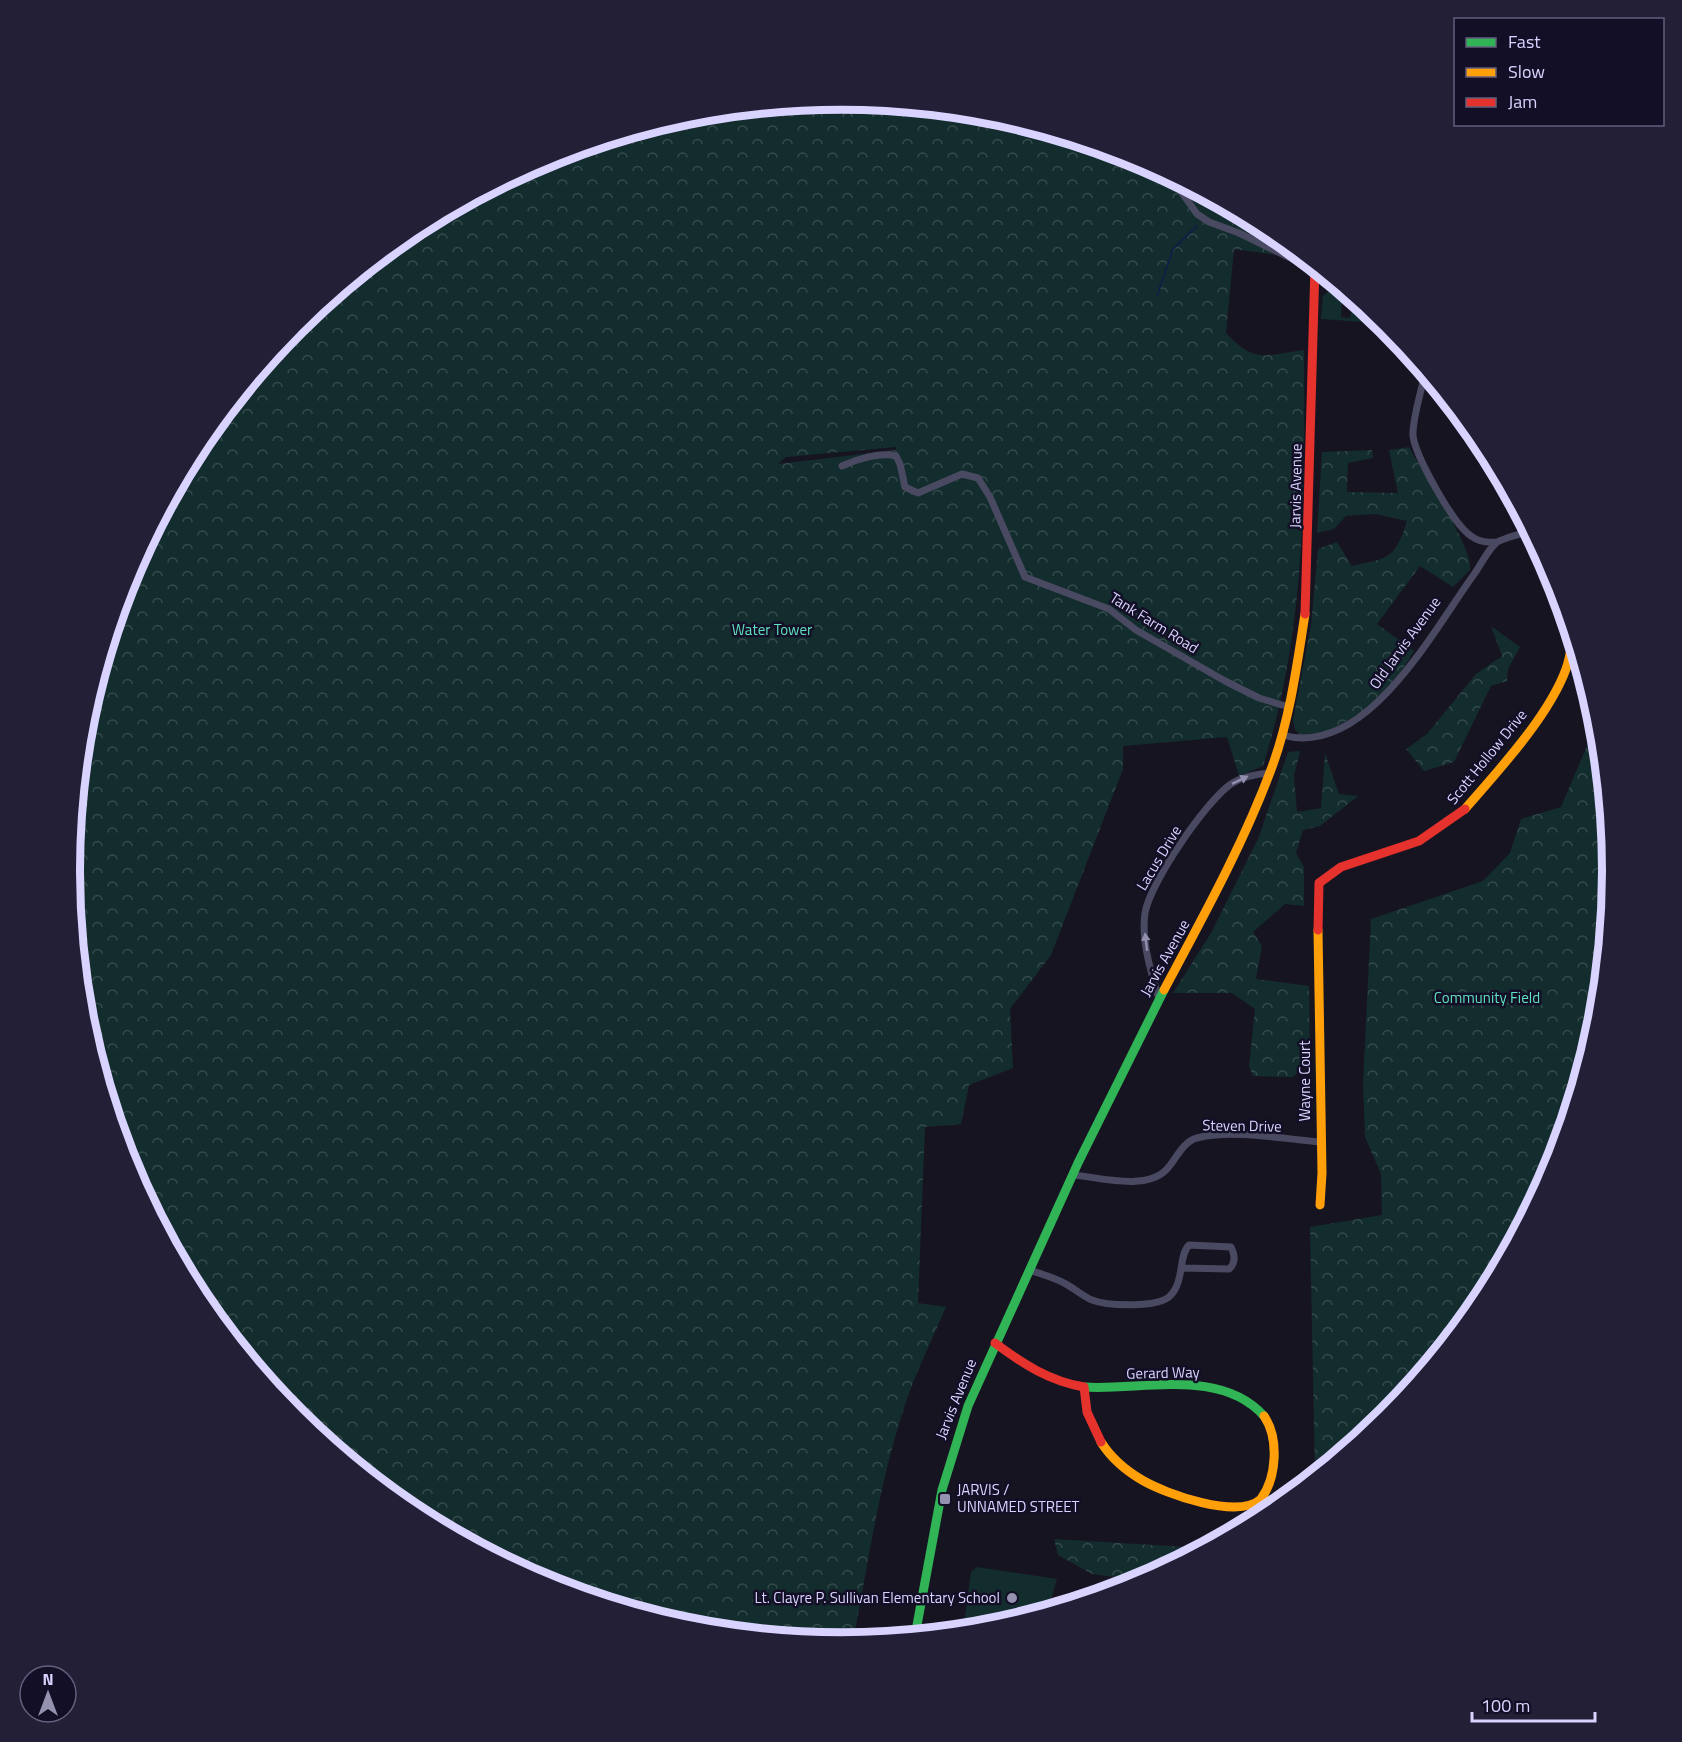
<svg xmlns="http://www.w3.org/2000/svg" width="1682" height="1742" viewBox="0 0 1682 1742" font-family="'Titillium Web',sans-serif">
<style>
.grass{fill:#132c2d}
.forest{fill:url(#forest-crowns);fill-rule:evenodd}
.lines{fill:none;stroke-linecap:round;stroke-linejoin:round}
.stream{stroke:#0d2144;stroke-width:2}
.street{stroke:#4a4962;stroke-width:7}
.fast{stroke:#30b455;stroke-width:9}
.slow{stroke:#ff9f0a;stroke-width:9}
.jam{stroke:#e5322d;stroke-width:9}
.oneway{fill:#928eb0}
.poi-dot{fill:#9591b1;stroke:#130f26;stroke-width:2}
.labels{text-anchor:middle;stroke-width:5;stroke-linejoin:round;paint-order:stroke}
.street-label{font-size:15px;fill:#d9d4ff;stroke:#130f26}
.park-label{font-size:15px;fill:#5fe0c0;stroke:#130f26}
.poi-label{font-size:15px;fill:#d9d4ff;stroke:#130f26;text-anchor:start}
.rim{fill:none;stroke:#d9d4ff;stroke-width:8}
</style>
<defs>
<pattern id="forest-crowns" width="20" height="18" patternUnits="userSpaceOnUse" patternTransform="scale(1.5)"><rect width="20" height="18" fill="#132c2d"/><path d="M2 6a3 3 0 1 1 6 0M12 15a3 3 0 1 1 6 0" fill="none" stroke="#354a4c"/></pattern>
</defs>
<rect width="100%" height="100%" fill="#161421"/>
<path class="grass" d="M1335,286H1340L1357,300L1342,301L1341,317L1350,318L1351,312L1363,313V306L1378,318L1377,323L1321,319L1323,296Z
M977,1567L1057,1579L1048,1611L991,1628L963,1631L971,1572Z"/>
<path class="forest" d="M841,99L992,114L1137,158L1270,229L1300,254V258L1234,249L1226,333C1255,364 1265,355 1304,350C1305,491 1306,631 1263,766L1239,776L1227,737L1123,746V769L1051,955L1010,1009L1013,1068L969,1085L961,1124L925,1127L918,1303L946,1307C932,1340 915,1374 904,1408C879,1485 868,1563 853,1642L841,1643L690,1628L545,1584L412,1513L295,1417L199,1300L128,1166L84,1021L69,871L84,720L128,575L199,442L295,325L412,229L546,158L691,114ZM896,447V450L778,464L786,457Z
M1409,447C1422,471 1474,549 1470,570L1453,587L1420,566L1377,624L1414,651C1391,691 1351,730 1303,737L1295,730L1293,720L1311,625L1318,549L1337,542L1352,566C1389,558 1395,559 1407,521L1376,514L1346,516L1334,529L1317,533L1322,452L1372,450L1373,458L1348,463L1347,492L1398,493L1389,450Z
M1491,626L1520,647L1508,669L1507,681L1491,686L1454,762L1424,771L1406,749L1427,734L1476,674L1502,656Z
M1598,720L1613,871L1598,1022L1554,1167L1483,1300L1387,1417L1315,1476L1310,1227L1382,1215L1381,1174L1365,1137L1363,1083L1371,919L1483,881L1510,853L1521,819L1561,807Z
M1300,751L1294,776L1297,812L1321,808L1325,753L1339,794L1358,796L1320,826L1303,830L1296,853L1304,867V906L1285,904L1253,932L1262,946L1256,979L1309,986L1310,1061L1293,1077L1253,1076L1249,1066L1255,1009L1232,993H1173L1211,933L1258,839L1288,752Z
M1054,1539L1204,1548L1143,1581L1092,1574L1058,1555Z"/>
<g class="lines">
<path class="stream" d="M1212,211L1219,202
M1157,296L1173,249L1197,226"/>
<path class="street" d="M1170,176L1197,214L1209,222L1239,233L1315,270
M1314,280L1333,281
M1425,372C1422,390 1412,419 1413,436C1416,457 1453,524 1471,536C1479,542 1488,543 1497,542
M842,466C857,459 880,452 896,456L900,464L905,487L918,493L962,474L978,478L990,497L1025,577L1109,609L1136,630L1225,681L1259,698L1289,707
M1282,735C1367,759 1433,630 1475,573C1481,564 1488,550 1496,543C1503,538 1521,534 1531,531
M1159,999C1151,972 1141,941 1145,913C1150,883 1206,801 1231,784C1243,776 1256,774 1270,773
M1073,1175C1099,1177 1145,1191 1166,1170C1175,1161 1183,1141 1197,1138C1232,1129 1284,1139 1320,1142
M1029,1270C1041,1274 1053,1277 1064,1283C1074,1288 1082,1296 1092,1300C1107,1306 1158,1308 1170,1296C1185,1281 1178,1256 1189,1245L1231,1247C1235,1255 1236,1263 1229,1269L1183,1268"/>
<path class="fast" d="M1084,1387C1141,1391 1220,1367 1264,1416
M915,1636L942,1490L968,1406L1078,1163L1164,990"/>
<path class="slow" d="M1465,809C1498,771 1549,716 1566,669C1570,659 1571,647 1573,637
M1318,930L1322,1173L1320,1205
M1164,990C1203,917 1243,845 1272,767C1290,718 1297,665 1305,614
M1101,1442C1111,1458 1125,1470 1142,1480C1166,1494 1238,1520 1261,1499C1277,1477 1279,1438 1264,1416"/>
<path class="jam" d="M1305,614L1315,266
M1318,930L1319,883L1341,867L1419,841L1465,809
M995,1343C1023,1364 1049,1381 1084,1387L1087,1412L1101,1442"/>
</g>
<defs><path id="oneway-solid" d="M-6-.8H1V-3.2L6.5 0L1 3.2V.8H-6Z" transform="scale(1.5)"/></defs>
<g class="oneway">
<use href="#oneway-solid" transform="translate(1240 780) rotate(-26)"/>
<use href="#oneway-solid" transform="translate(1146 942) rotate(-97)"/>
</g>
<g class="poi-dot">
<rect x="939" y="1493" width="12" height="12" rx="3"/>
<circle cx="1012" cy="1598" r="6"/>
</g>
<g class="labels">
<g class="street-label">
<text transform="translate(1296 486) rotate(-89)" y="5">Jarvis Avenue</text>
<text transform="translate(1154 623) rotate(32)" y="5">Tank Farm Road</text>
<text transform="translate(1405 643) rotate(-54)" y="5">Old Jarvis Avenue</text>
<text transform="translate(1487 757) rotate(-51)" y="5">Scott Hollow Drive</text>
<text transform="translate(1159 858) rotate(-59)" y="5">Lacus Drive</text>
<text transform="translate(1165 958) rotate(-61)" y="5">Jarvis Avenue</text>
<text transform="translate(1305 1081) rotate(-90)" y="5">Wayne Court</text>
<text transform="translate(1242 1126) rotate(1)" y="5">Steven Drive</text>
<text transform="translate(1163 1373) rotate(-1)" y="5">Gerard Way</text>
<text transform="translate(956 1399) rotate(-68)" y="5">Jarvis Avenue</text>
</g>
<g class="park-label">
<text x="772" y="635">Water Tower</text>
<text x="1487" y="1003">Community Field</text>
</g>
<g class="poi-label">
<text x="957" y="1495">JARVIS /<tspan x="957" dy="17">UNNAMED STREET</tspan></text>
<text x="1000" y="1603" text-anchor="end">Lt. Clayre P. Sullivan Elementary School</text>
</g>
</g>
<path d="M0 0H1682V1742H0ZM80 871a761 761 0 1 1 1522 0a761 761 0 1 1-1522 0Z" fill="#231f37" fill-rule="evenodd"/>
<path class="rim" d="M80 871a761 761 0 1 1 1522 0a761 761 0 1 1-1522 0Z"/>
<rect x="1454" y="18" width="210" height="108" fill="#130f26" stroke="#625e7d" stroke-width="1.5"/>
<rect x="1466" y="38" width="30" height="9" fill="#30b455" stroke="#625e7d" stroke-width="1.5"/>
<text x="1508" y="48" font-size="18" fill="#d9d4ff">Fast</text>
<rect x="1466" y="68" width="30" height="9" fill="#ff9f0a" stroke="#625e7d" stroke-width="1.5"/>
<text x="1508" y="78" font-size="18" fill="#d9d4ff">Slow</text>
<rect x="1466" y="98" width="30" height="9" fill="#e5322d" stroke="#625e7d" stroke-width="1.5"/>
<text x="1508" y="108" font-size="18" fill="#d9d4ff">Jam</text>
<g transform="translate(48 1694)"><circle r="28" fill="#130f26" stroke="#625e7d" stroke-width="1.5"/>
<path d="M0-4.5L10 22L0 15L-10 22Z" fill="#9591b1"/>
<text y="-9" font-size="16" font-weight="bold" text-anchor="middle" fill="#d9d4ff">N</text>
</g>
<path d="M1472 1712v9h123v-9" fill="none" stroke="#d9d4ff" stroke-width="3"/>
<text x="1481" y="1712" font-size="18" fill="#d9d4ff" stroke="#130f26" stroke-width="4.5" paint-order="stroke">100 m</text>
</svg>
